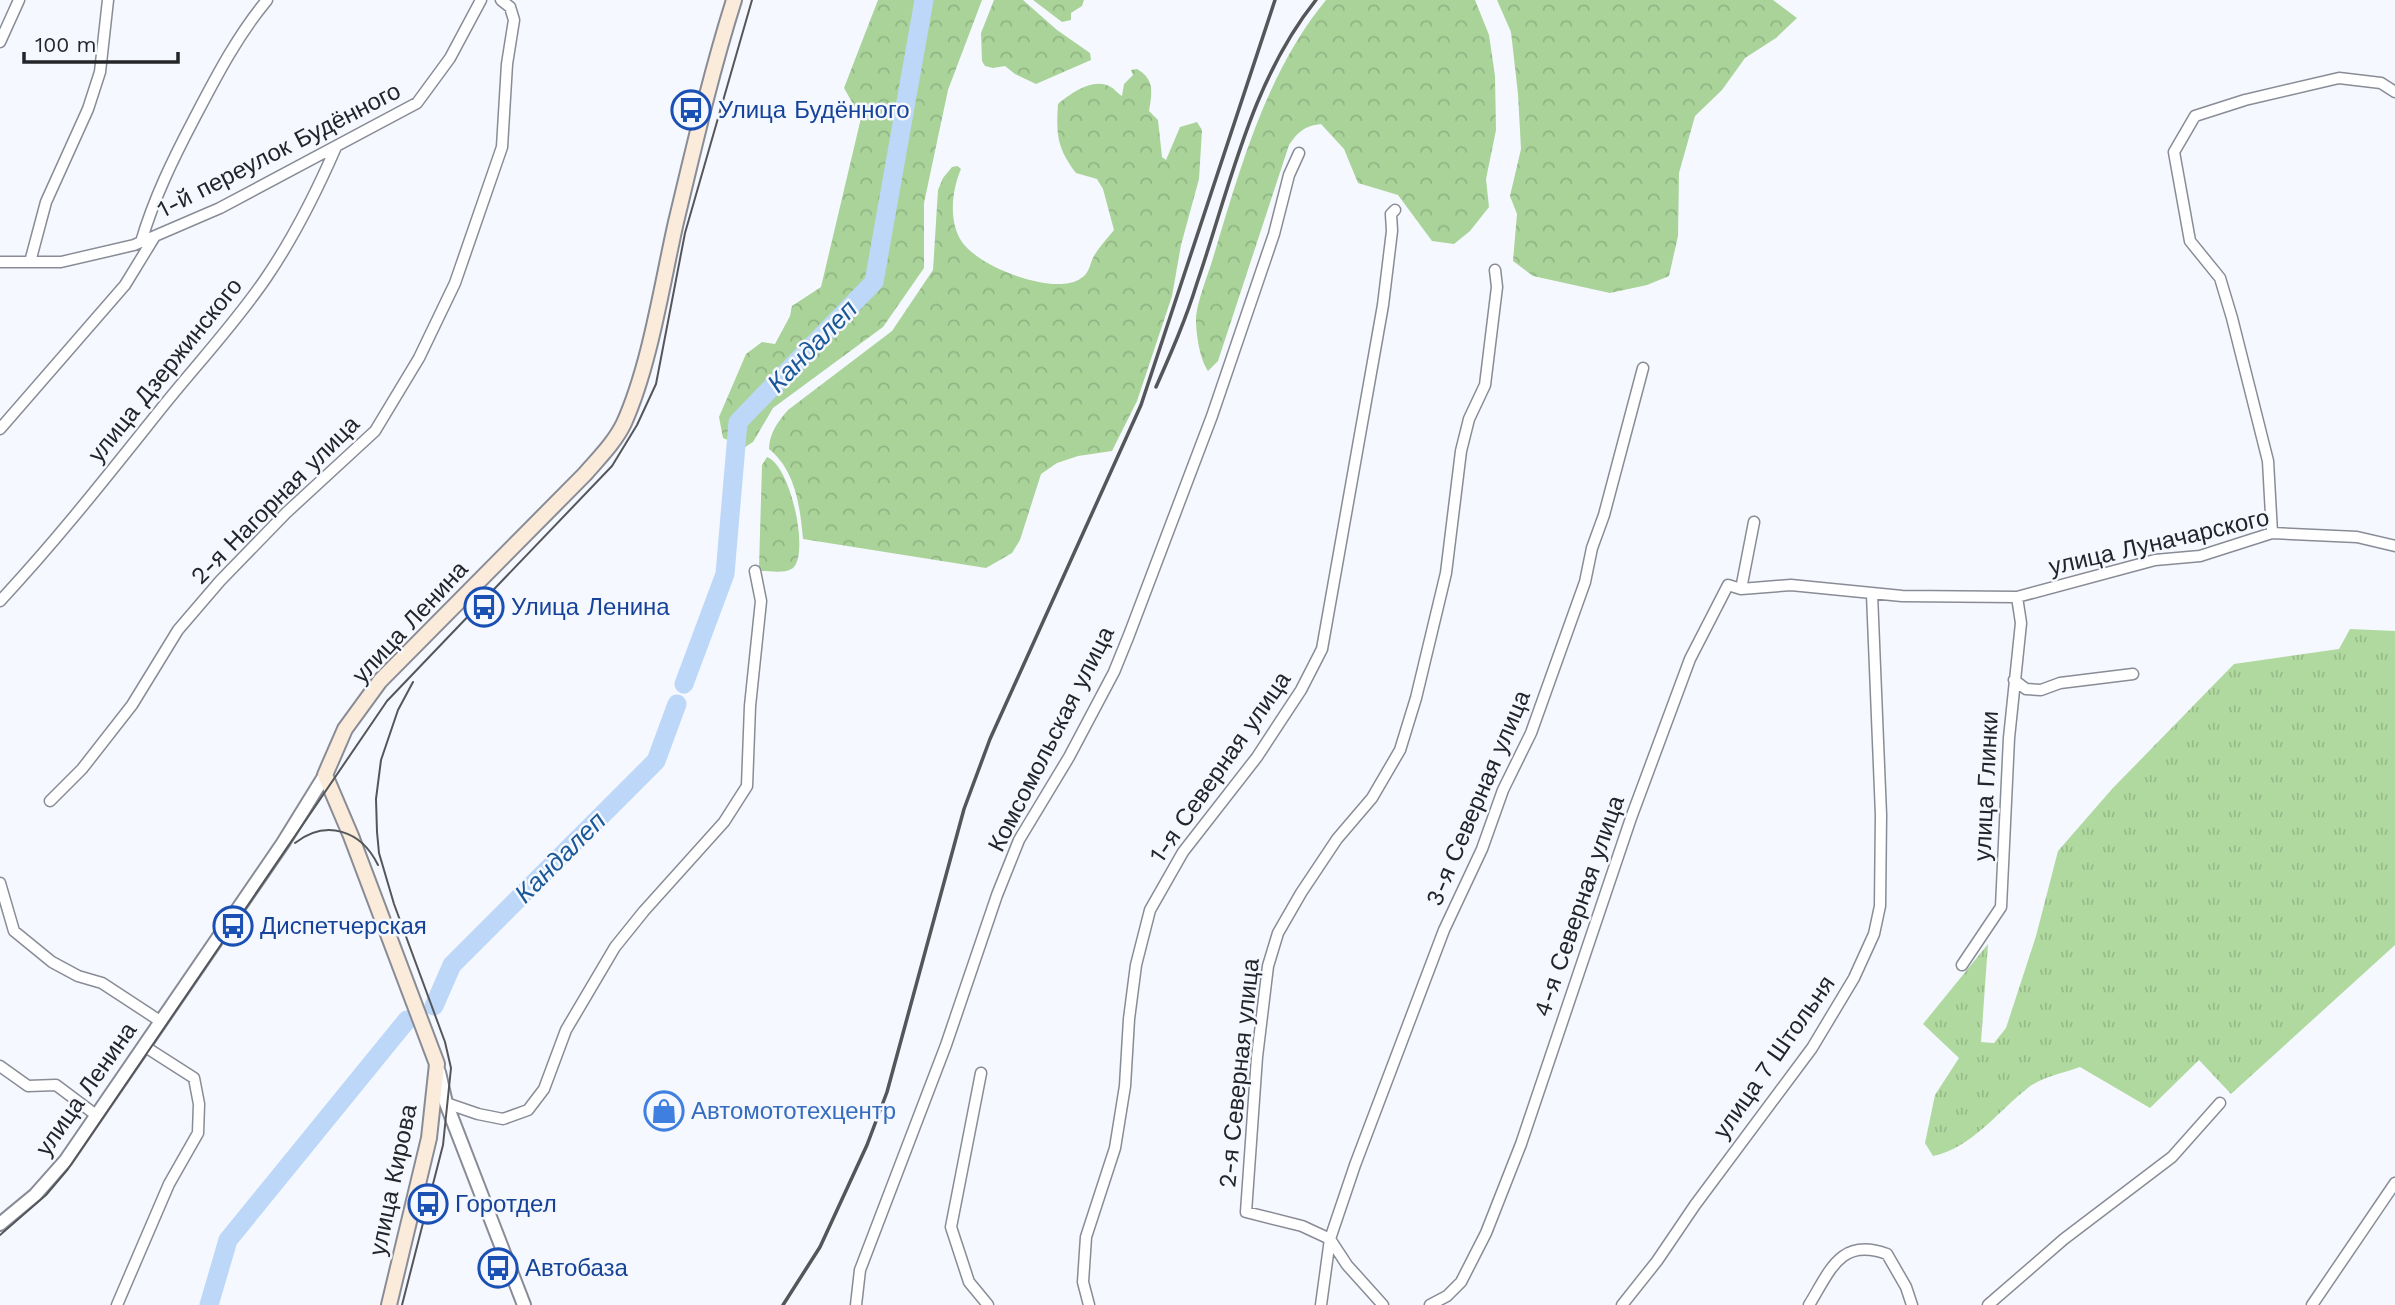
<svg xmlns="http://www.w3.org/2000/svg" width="2395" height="1305" viewBox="0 0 2395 1305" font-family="'Work Sans',sans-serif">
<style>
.grass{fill:url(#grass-tufts)}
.forest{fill:url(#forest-crowns)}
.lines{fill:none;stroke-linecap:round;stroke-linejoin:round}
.river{stroke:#bcd7f8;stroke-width:19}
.minor-casing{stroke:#898c96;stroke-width:13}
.tertiary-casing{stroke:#898c96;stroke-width:16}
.secondary-casing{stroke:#898c96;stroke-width:18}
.minor{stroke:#fff;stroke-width:10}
.tertiary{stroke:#fff;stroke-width:12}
.secondary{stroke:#faebda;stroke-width:14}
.tram{stroke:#54565a;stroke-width:2}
.rail{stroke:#54565a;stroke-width:3.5}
.labels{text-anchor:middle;stroke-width:5;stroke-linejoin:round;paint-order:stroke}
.transit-label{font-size:24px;fill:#164399;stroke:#f5f8fe;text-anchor:start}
.street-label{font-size:24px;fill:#232529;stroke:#f5f8fe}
.shop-label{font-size:24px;fill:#366cbe;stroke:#f5f8fe;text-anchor:start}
.water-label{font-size:26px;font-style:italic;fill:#1a5898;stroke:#f5f8fe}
</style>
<defs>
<pattern id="grass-tufts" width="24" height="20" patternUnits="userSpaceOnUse" patternTransform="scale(1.75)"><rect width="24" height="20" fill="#b0d99f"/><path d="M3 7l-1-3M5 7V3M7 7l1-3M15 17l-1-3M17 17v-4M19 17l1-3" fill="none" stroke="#97ba89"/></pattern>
<pattern id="forest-crowns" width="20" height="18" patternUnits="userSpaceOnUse" patternTransform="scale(1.75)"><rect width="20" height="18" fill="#a9d399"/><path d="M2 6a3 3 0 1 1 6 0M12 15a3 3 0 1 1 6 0" fill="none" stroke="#91b584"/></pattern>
</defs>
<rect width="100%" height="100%" fill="#f5f8fe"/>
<path class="grass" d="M2350,629L2395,631V945L2231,1094L2199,1060L2150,1108L2080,1067C2064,1073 2042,1077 2029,1087C1998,1111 1972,1148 1933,1156L1925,1143L1935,1095L1959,1058L1923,1024L1988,944L1981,1042L1994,1043L2006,1028L2036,936L2058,851L2112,789L2234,664L2339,649Z"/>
<path class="forest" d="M878,0H982L948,90L924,203V268L883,327L773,408L753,442L745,447L723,438L719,417L746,354L762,342L775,344L790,316L792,306L821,287L861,118L844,88Z
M994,0H1023L1057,30L1090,53L1091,60L1036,84L1015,74L1005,66L993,68L985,66L982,61L981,33Z
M1033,0H1084L1082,6L1071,13V20L1062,22Z
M1326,0H1475L1489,35L1495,76L1496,130L1486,179L1489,207L1470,231L1454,244L1432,241L1398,195L1358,183L1344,149L1321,124C1304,126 1298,132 1289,145L1218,361L1208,371C1200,360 1196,335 1196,320C1196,304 1208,275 1213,258C1240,169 1266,73 1326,0Z
M1497,0H1773L1797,18L1776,38L1745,58L1722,90L1695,116L1679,173L1678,236L1669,276L1647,285L1610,293L1533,276L1513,261L1517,214L1510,196L1521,149L1518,94L1511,32Z
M1137,69C1155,79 1152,93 1149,111L1158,120L1162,157L1166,160L1180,127L1197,122L1202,130L1199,179L1181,245L1172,296L1137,401L1112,451L1078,456L1057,463L1041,474L1020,540L1012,553L986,568L803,539C800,507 796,471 769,449C769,434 778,421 788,410L892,331L933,270L938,190L943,178L952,167L957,166L961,169C952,190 948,221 962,242C979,267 1053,296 1080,279C1090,273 1089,265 1094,256C1099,247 1107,239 1114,230L1103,189L1097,179L1076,173C1057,148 1056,134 1058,104C1070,94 1092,78 1109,86C1114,88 1117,93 1122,96L1124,84L1133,75L1131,70Z
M767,457C790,465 809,549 794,567C788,574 771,571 762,571L759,568L762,465Z"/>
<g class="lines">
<path class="river" d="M684,684L725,574L738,422L874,282L924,0
M434,1006L452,965L656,761L677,704
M209,1305L228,1240L407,1020"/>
<g class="minor-casing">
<path id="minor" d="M0,42L19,0
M141,242C154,198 173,159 194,119C216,77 237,36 267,0
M0,262H61L134,245L220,208L417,103L450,58L481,0
M30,262L46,202L88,109L100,72L108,0
M0,429L125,285L155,236
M2272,533L2268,461L2232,318L2220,278L2190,241L2174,152L2195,116L2245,100L2339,78L2381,83L2395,92
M1741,589L1791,585L1902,596L2017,597L2155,560L2200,556L2272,533L2357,537L2395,546
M0,601C57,540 108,475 160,410C195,366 234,325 266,278C294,237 316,193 336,147
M2014,680L2026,689L2041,690L2060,683L2133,674
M50,801L82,769L132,705L178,630L220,581L286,513L375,431L419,358L455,283L502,147L507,64L514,20L510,7L501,0
M0,883L14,931L52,962L78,976L102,983L160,1021
M1962,965L2001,907L2009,738L2021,623L2017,597
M0,1066L28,1086L56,1085L96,1115
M981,1073L951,1227L969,1282L988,1305
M446,1103L478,1114L503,1119L528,1110L544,1089L566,1030L615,947L644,911L724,822L747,786L750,706L761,601L755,571
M1330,1239L1302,1226L1246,1212L1257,1057L1268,966L1278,933L1301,893L1337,839L1372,798L1400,750L1416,698L1446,573L1461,451L1469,419L1485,385L1497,287L1495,270
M1330,1239L1347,1265L1383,1305
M117,1305L169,1184L198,1133L199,1104L194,1078L144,1046
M856,1305L860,1270L946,1045L997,895L1019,840L1069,757L1114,672L1129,635L1212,416L1274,234L1289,175L1299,153
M1089,1305L1083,1282L1086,1237L1115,1148L1125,1086L1129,1019L1136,965L1150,910L1183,852L1257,757L1301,690L1322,649L1383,305L1392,231L1391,214L1395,210
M1321,1305L1330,1239L1355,1165L1444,930L1482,849L1503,790L1531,733L1585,582L1592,548L1604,515L1643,368
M1430,1305L1447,1296L1461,1282L1486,1233L1521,1144L1631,818L1690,659L1728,585L1741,589L1754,522
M1622,1305L1657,1261L1695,1205L1812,1048L1854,978L1874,934L1880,906L1881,815L1872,594
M1809,1305C1830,1271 1840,1237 1887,1254L1906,1287L1912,1305
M1988,1305L2064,1239L2172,1157L2220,1103
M2312,1305L2395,1183"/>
</g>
<g class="tertiary-casing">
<path id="tertiary" d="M439,1072L446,1103L524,1305
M0,1224L35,1195L66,1160L283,843L325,775"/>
</g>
<g class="secondary-casing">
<path id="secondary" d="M389,1305L429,1138L437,1064L351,836L325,775L345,729L380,681L585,474C599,458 615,442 624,423C650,365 662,284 676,222C694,147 711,73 734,0"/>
</g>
<use href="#minor" class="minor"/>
<use href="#tertiary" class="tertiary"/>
<use href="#secondary" class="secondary"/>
<path class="tram" d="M295,843C326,819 361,830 378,865
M0,1235L46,1195L68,1169L387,701L612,466L637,425L656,384L685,233L752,0
M402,1305L443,1145L451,1068L445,1042L394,904L379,853L377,832L376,799L381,760L398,710L413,682"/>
<path class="rail" d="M1156,387C1171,353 1186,319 1197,283C1230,187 1251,81 1316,0
M783,1305L820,1247L867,1145L887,1092L964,809L990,739L1141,405L1275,0"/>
</g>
<defs>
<g id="bus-ring" transform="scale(2.0125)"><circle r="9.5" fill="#f5f8fe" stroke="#1a4fb4" stroke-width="1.5"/><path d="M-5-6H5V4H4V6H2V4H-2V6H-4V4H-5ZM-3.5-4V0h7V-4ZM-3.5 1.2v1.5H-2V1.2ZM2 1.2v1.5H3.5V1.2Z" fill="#1a4fb4"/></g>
<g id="shop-ring" transform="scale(2.0125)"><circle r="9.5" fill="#f5f8fe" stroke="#3f7fe0" stroke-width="1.5"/><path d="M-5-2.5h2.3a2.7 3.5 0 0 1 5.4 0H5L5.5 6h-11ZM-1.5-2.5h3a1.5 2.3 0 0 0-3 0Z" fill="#3f7fe0"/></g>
</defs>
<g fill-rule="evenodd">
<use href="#bus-ring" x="691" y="110"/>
<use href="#bus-ring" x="484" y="607"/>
<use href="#bus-ring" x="233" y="926"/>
<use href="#shop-ring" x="664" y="1111"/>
<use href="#bus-ring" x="428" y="1204"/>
<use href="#bus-ring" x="498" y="1268"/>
</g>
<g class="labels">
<g class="transit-label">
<text x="718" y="118">Улица Будённого</text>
<text x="511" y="615">Улица Ленина</text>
<text x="260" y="934">Диспетчерская</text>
<text x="455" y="1212">Горотдел</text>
<text x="525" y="1276">Автобаза</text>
</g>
<g class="street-label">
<text transform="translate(279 150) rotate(-27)" y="8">1-й переулок Будённого</text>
<text transform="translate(165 370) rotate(-51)" y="8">улица Дзержинского</text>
<text transform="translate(275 500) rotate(-45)" y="8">2-я Нагорная улица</text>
<text transform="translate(2159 542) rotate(-13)" y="8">улица Луначарского</text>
<text transform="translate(410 622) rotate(-47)" y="8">улица Ленина</text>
<text transform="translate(1051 739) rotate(-63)" y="8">Комсомольская улица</text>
<text transform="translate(1220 767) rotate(-55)" y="8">1-я Северная улица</text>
<text transform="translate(1986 786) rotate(-87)" y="8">улица Глинки</text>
<text transform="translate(1478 798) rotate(-67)" y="8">3-я Северная улица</text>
<text transform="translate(1579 906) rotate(-71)" y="8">4-я Северная улица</text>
<text transform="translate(1774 1057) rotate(-55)" y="8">улица 7 Штольня</text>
<text transform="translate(1239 1073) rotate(-84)" y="8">2-я Северная улица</text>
<text transform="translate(86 1089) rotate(-55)" y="8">улица Ленина</text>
<text transform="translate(393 1180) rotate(-78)" y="8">улица Кирова</text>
</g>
<g class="shop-label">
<text x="691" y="1119">Автомототехцентр</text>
</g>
<g class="water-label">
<text transform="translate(812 346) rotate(-46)" y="9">Кандалеп</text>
<text transform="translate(560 857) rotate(-45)" y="9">Кандалеп</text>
</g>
</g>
<path d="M24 52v10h154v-10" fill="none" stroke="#232529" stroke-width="3.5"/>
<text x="35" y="52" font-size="21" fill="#232529" stroke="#f5f8fe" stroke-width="5" paint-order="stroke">100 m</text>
</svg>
